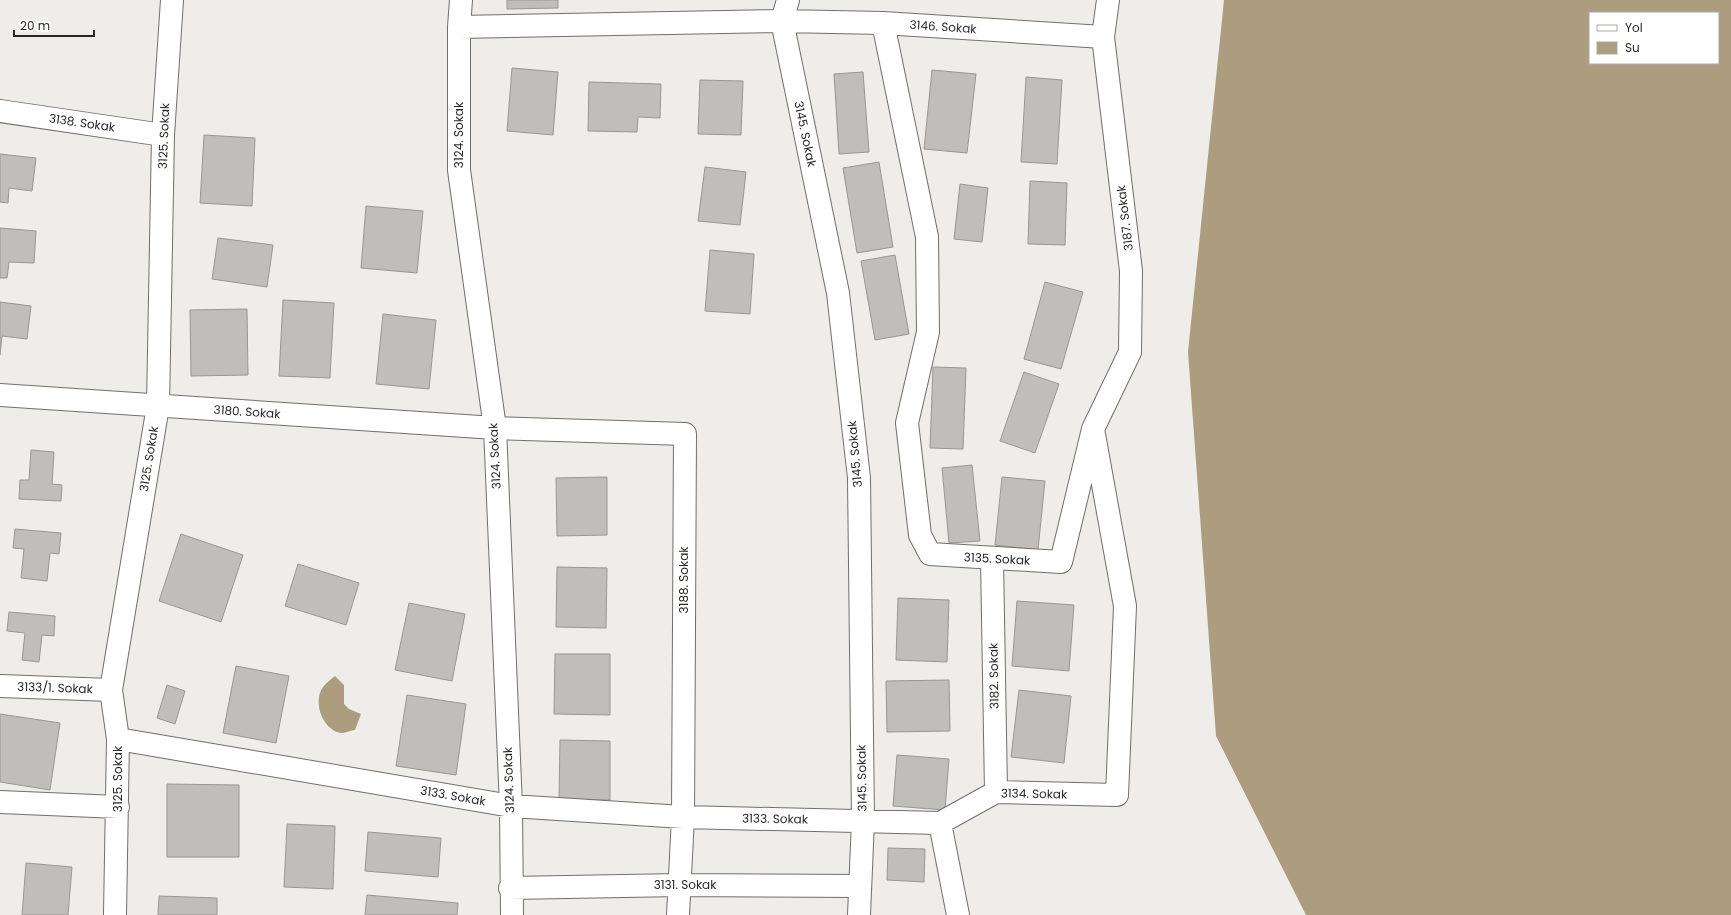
<svg xmlns="http://www.w3.org/2000/svg" width="1731" height="915" viewBox="0 0 1731 915" font-family="Poppins,sans-serif">
<style>
.water{fill:#ab9d7e;fill-rule:evenodd}
.building{fill:#c0bebb;stroke:#999794}
.lines{fill:none;stroke-linecap:round;stroke-linejoin:round}
.street-casing{stroke:#706f6b;stroke-width:24}
.street{stroke:#fff;stroke-width:22}
.labels{text-anchor:middle;stroke-width:3.5;stroke-linejoin:round;paint-order:stroke}
.street-label{font-size:12px;fill:#282726;stroke:#fff}
</style>
<rect width="100%" height="100%" fill="#eeede9"/>
<path class="water" d="M1224,0H1731V915H1306L1216,736L1188,352ZM1590,13H1718V63H1590Z
M335,676L344,685V704L349,709L361,714L355,730C351,730 346,733 342,733C323,731 312,702 323,687C326,683 331,679 335,676Z"/>
<path class="building" d="M507,0H558V8L507,9Z
M512,68L558,72L553,135L507,131Z
M932,70L976,74L967,153L924,149Z
M863,72L869,152L839,154L834,74Z
M1026,77L1062,80L1057,164L1021,162Z
M700,80L743,81L741,135L698,134Z
M589,82L661,84L660,118L638,117L637,132L588,131Z
M204,135L255,138L252,206L200,203Z
M0,154L36,158L32,191L9,188L8,203L0,202Z
M879,162L893,247L857,253L843,168Z
M705,167L746,172L740,225L698,221Z
M1030,181L1067,183L1065,245L1028,244Z
M960,184L988,188L982,242L954,239Z
M366,206L423,211L417,273L361,268Z
M0,228L36,231L34,263L9,262L7,278H0Z
M218,238L273,245L267,287L212,279Z
M710,250L754,254L750,314L705,311Z
M895,255L909,334L875,340L861,261Z
M1045,282L1083,292L1061,369L1024,359Z
M283,300L334,303L330,378L279,376Z
M0,302L31,306L27,339L2,336L0,355Z
M247,309L248,375L191,376L190,310Z
M383,314L436,320L429,389L376,384Z
M933,367L966,368L963,449L930,448Z
M1024,372L1059,384L1035,453L1000,441Z
M31,450L54,452L52,484L62,485L61,501L19,499L20,480H29Z
M972,465L980,541L949,543L942,468Z
M607,477V535L557,536L556,478Z
M1002,477L1045,481L1038,550L995,545Z
M15,529L61,533L59,554L50,553L47,581L21,578L24,549L13,548Z
M181,534L243,555L221,622L159,601Z
M298,564L359,583L346,625L285,606Z
M557,567L607,568L606,628L556,627Z
M898,598L949,600L947,662L896,660Z
M1017,601L1074,605L1069,671L1012,666Z
M409,603L465,614L452,681L395,670Z
M9,612L55,616L54,636L42,635L39,662L22,660L25,633L7,631Z
M555,654H610V715L554,714Z
M236,666L289,676L276,743L223,733Z
M949,680L950,731L887,732L886,681Z
M167,685L185,691L175,724L157,718Z
M1019,690L1071,696L1064,763L1011,757Z
M407,695L466,704L456,775L396,766Z
M0,714L60,723L50,790L0,782Z
M560,740L610,741V800L559,799Z
M897,755L949,759L945,810L893,806Z
M167,784L239,785V857H167Z
M287,824L335,826L333,889L284,887Z
M368,832L441,838L438,877L365,871Z
M888,848L925,849L924,882L887,880Z
M26,863L72,867L68,915H22Z
M367,895L458,903L457,915H365Z
M159,896L217,898V915H158Z"/>
<g class="lines">
<g class="street-casing">
<path id="street" d="M461,0L459,27V170L495,428L511,806L512,915
M788,0L782,21L838,293L859,478L863,821L859,915
M883,23L927,237L928,332L907,423L920,535L930,554L1061,562L1093,429L1130,352L1131,271L1103,37L1108,0
M459,27L782,21L883,23L1103,37
M0,111L163,135
M0,395L495,428L685,434L683,817L678,915
M992,559L996,792
M0,686L111,690
M118,739L511,806L683,817L940,823L996,792L1117,795L1125,606L1093,429
M0,802L118,807
M940,823L958,915
M510,888L680,885L860,886
M115,915L118,739L111,690L158,406L163,135L172,0"/>
</g>
<use href="#street" class="street"/>
</g>
<g class="labels">
<g class="street-label">
<text transform="translate(943 27) rotate(4)" y="4">3146. Sokak</text>
<text transform="translate(82 123) rotate(8)" y="4">3138. Sokak</text>
<text transform="translate(805 134) rotate(78)" y="4">3145. Sokak</text>
<text transform="translate(459 135) rotate(-90)" y="4">3124. Sokak</text>
<text transform="translate(164 136) rotate(-88)" y="4">3125. Sokak</text>
<text transform="translate(1125 218) rotate(-97)" y="4">3187. Sokak</text>
<text transform="translate(247 412) rotate(4)" y="4">3180. Sokak</text>
<text transform="translate(855 454) rotate(-95)" y="4">3145. Sokak</text>
<text transform="translate(495 456) rotate(-93)" y="4">3124. Sokak</text>
<text transform="translate(149 459) rotate(-81)" y="4">3125. Sokak</text>
<text transform="translate(997 559) rotate(3)" y="4">3135. Sokak</text>
<text transform="translate(684 580) rotate(-90)" y="4">3188. Sokak</text>
<text transform="translate(994 676) rotate(-91)" y="4">3182. Sokak</text>
<text transform="translate(55 688) rotate(2)" y="4">3133/1. Sokak</text>
<text transform="translate(862 778) rotate(-91)" y="4">3145. Sokak</text>
<text transform="translate(118 779) rotate(-90)" y="4">3125. Sokak</text>
<text transform="translate(509 780) rotate(-92)" y="4">3124. Sokak</text>
<text transform="translate(1034 794) rotate(1)" y="4">3134. Sokak</text>
<text transform="translate(453 796) rotate(10)" y="4">3133. Sokak</text>
<text transform="translate(775 819) rotate(1)" y="4">3133. Sokak</text>
<text x="685" y="889">3131. Sokak</text>
</g>
</g>
<rect x="1589" y="12" width="130" height="52" fill="#ffffff" stroke="#a9a9a8"/>
<rect x="1597" y="25" width="20" height="6" fill="#ffffff" stroke="#a9a9a8"/>
<text x="1625" y="32" font-size="12" fill="#282726">Yol</text>
<rect x="1597" y="42" width="20" height="12" fill="#ab9d7e" stroke="#a9a9a8"/>
<text x="1625" y="52" font-size="12" fill="#282726">Su</text>
<path d="M14 30v6h80v-6" fill="none" stroke="#282726" stroke-width="2"/>
<text x="20" y="30" font-size="12" fill="#282726" stroke="#ffffff" stroke-width="3" paint-order="stroke">20 m</text>
</svg>
